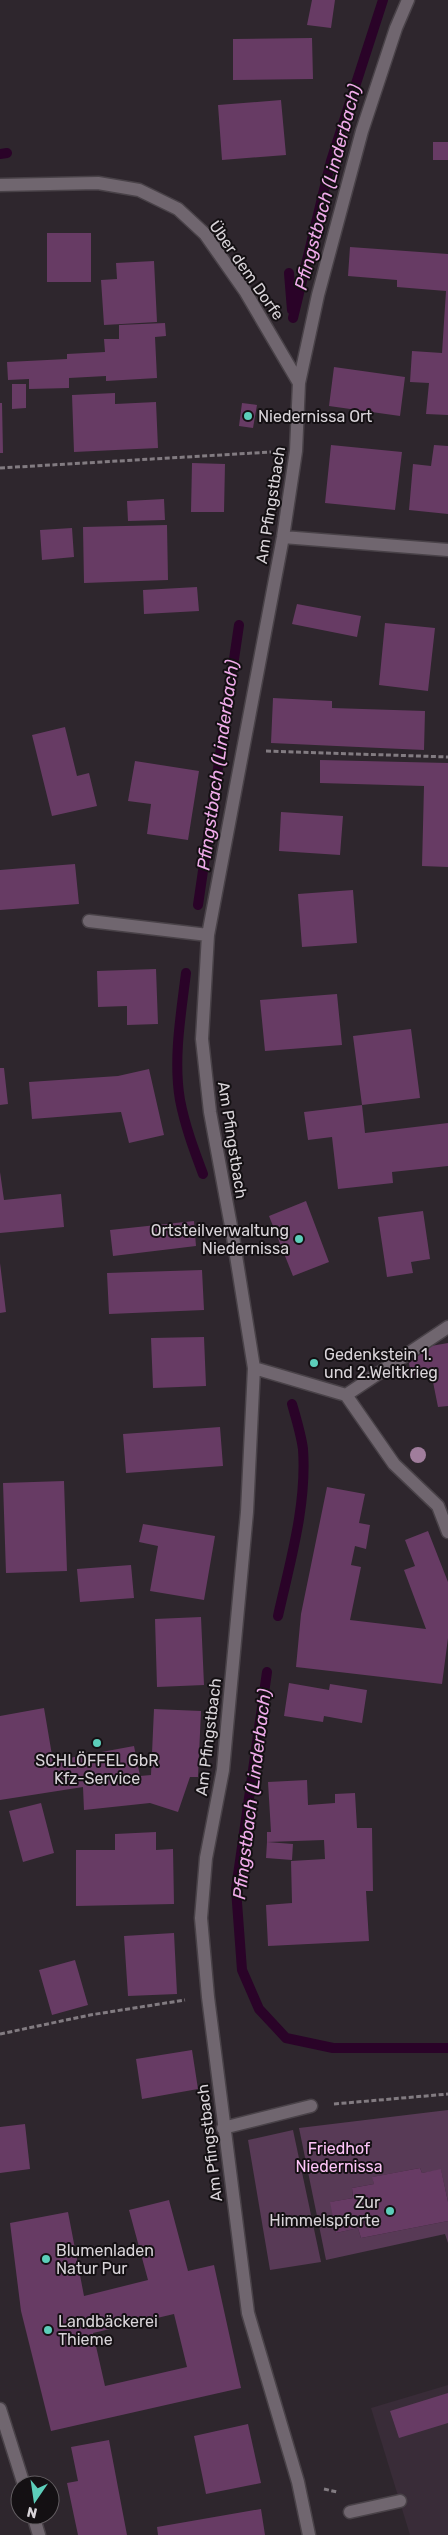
<svg xmlns="http://www.w3.org/2000/svg" width="448" height="2535" viewBox="0 0 448 2535" font-family="Rubik,sans-serif">
<style>
.built{fill:#392c38}
.green{fill:#583a56}
.lines{fill:none;stroke-linecap:round;stroke-linejoin:round}
.stream{stroke:#2a0328;stroke-width:10}
.building{fill:#673b64;fill-rule:evenodd}
.service-casing{stroke:#494248;stroke-width:15}
.minor-casing{stroke:#494248;stroke-width:15}
.tertiary-casing{stroke:#494248;stroke-width:15}
.path{stroke:#827b81;stroke-width:3;stroke-dasharray:5 2.5;stroke-linecap:butt}
.service{stroke:#70666f;stroke-width:12}
.minor{stroke:#70666f;stroke-width:12}
.tertiary{stroke:#70666f;stroke-width:12}
.tree{fill:#a07d9c}
.poi-dot{fill:#5cceba;stroke:#141013;stroke-width:2}
.labels{text-anchor:middle;stroke-width:4;stroke-linejoin:round;paint-order:stroke}
.street-label{font-size:16px;fill:#d9d4d9;stroke:#141013}
.poi-label{font-size:16px;fill:#d9d4d9;stroke:#141013;text-anchor:start}
.park-label{font-size:16px;fill:#fdc4f7;stroke:#141013}
.water-label{font-size:18px;font-style:italic;fill:#f0abea;stroke:#141013}
</style>
<rect width="100%" height="100%" fill="#2e262d"/>
<path class="built" d="M448,2385V2535H410L371,2408Z"/>
<path class="green" d="M448,2110V2202L441,2170L422,2173L420,2168L373,2177L374,2184L352,2188L353,2198L331,2202L336,2233L358,2228L361,2238L448,2221V2243L445,2234L326,2260L299,2128Z
M293,2130L321,2262L270,2270L248,2140Z"/>
<g class="lines">
<path class="stream" d="M0,154L7,153
M289,273L292,310
M293,318L331,161L383,0
M198,905L239,625
M186,973C181,1014 173,1059 180,1100C185,1126 194,1150 203,1174
M278,1616C290,1562 307,1505 303,1449C301,1434 296,1418 292,1404
M267,1672L236,1889L242,1970L259,2009L286,2038L333,2048H448"/>
</g>
<path class="building" d="M312,0H335L331,28L307,25Z
M312,38L313,79L233,80V39Z
M281,100L286,155L222,160L218,105Z
M433,142H448V160H433Z
M47,233H91V282H47Z
M350,247L448,254V415L426,414L429,383L410,382L412,351L442,353L446,291L397,287V280L348,276Z
M154,261L157,322L104,325L101,280L117,279L116,263Z
M165,323L166,336L155,337L157,378L106,381V376L69,378V388L29,389V379L8,380L7,362L67,359V354L105,352L104,339H119V325Z
M334,367L405,377L400,416L329,406Z
M12,384H26V408L12,409Z
M115,393V404L156,402L158,448L74,452L72,395Z
M0,403H2L3,453H0Z
M242,403L257,405L253,428L239,426Z
M331,445L402,452L395,510L325,503Z
M434,445L448,446V514L409,510L413,464L431,466Z
M192,463L225,464L224,512H191Z
M164,499L165,520L128,521L127,501Z
M167,525L168,580L84,583L83,527Z
M72,528L74,557L42,560L40,530Z
M197,587L199,611L144,614L143,590Z
M297,604L361,616L357,637L292,624Z
M385,623L435,628L428,691L379,685Z
M273,698L332,701V708L425,711L424,750L271,743Z
M65,727L77,776L89,773L97,806L52,816L32,735Z
M320,760L448,763V867L422,866L424,786L320,783Z
M135,761L199,771L188,840L147,834L151,804L128,801Z
M281,812L343,816L340,855L279,851Z
M75,864L79,904L0,910V870Z
M353,890L357,943L302,947L298,894Z
M156,969L158,1024L127,1025V1006L98,1007L97,971Z
M337,994L342,1045L265,1051L260,1000Z
M411,1029L420,1098L362,1105L353,1036Z
M0,1068H4L8,1104L0,1105Z
M149,1069L164,1135L129,1143L121,1112L32,1119L29,1082L118,1076Z
M362,1105L365,1133L448,1123V1166L392,1172L393,1183L338,1189L332,1137L308,1140L304,1112Z
M0,1172L4,1200L61,1194L64,1227L0,1233Z
M306,1201L329,1262L293,1276L269,1216Z
M423,1211L430,1259L411,1262L413,1273L387,1277L378,1217Z
M194,1221L196,1246L113,1256L110,1230Z
M0,1263L6,1312L0,1313Z
M202,1270L204,1310L109,1314L107,1273Z
M204,1337L206,1386L153,1388L151,1338Z
M448,1343V1406L438,1407L431,1372L411,1376L409,1363L431,1346Z
M220,1427L223,1466L126,1473L123,1434Z
M64,1481L67,1571L6,1573L3,1483Z
M327,1487L365,1494L359,1523L370,1525L366,1549L355,1546L351,1565L361,1567L350,1620L426,1629L404,1570L415,1566L405,1540L428,1531L448,1582V1638L442,1684L296,1667L301,1614Z
M143,1524L215,1536L204,1600L150,1591L158,1546L139,1542Z
M131,1565L134,1598L80,1602L77,1569Z
M201,1617L204,1685L157,1687L155,1619Z
M289,1683L329,1690L330,1684L367,1690L362,1723L324,1716L323,1722L284,1716Z
M44,1708L53,1761L134,1746L140,1776L151,1775L154,1709L201,1711L198,1777H190L178,1812L150,1803L84,1810L83,1787L0,1800V1716Z
M307,1780L308,1805L335,1803V1794L355,1793L357,1828H372L373,1891H366L369,1941L268,1946L266,1905L292,1903L291,1861L325,1859L324,1840L267,1842V1832H271L268,1782Z
M41,1803L54,1853L23,1862L9,1811Z
M156,1832V1850L173,1849L174,1904L76,1906V1850H115V1834Z
M267,1842L293,1844L292,1860L266,1858Z
M174,1933L177,1994L128,1996L124,1936Z
M75,1960L88,2005L52,2015L39,1970Z
M192,2050L198,2089L142,2099L136,2059Z
M25,2124L30,2169L0,2173V2127Z
M420,2168L422,2173L441,2169L448,2202V2221L361,2238L358,2228L336,2233L330,2202L353,2198L352,2188L374,2184L372,2177Z
M169,2200L188,2271L214,2265L241,2388L51,2431L21,2311L10,2223L68,2212L84,2296L148,2280L129,2210ZM174,2314L187,2367L105,2386L93,2333Z
M448,2393V2423L399,2438L390,2411Z
M248,2424L261,2483L206,2494L194,2436Z
M109,2440L127,2535H78L67,2483L78,2481L71,2447Z
M261,2509L265,2535H158L157,2527Z"/>
<g class="lines">
<g class="service-casing">
<path id="service" d="M350,2512L400,2501"/>
</g>
<g class="minor-casing">
<path id="minor" d="M0,185L98,183L139,190L178,209L205,234L245,291L299,383
M283,537L448,550
M89,921L208,935
M254,1368L346,1395L394,1464L438,1506L448,1532
M346,1395L448,1327
M223,2128L311,2106
M309,2535L298,2482L248,2313L208,1997L201,1918L206,1858L223,1770L247,1512L254,1368L233,1237L210,1112L202,1039L208,935L283,537L296,451L299,383L318,295L362,131L396,28L408,0"/>
</g>
<g class="tertiary-casing">
<path id="tertiary" d="M0,2409L24,2485
M33,2515L39,2535"/>
</g>
<path class="path" d="M0,468L271,452
M266,751L448,757
M0,2034L90,2015L185,2000
M334,2104L448,2094
M324,2489L337,2492"/>
<use href="#service" class="service"/>
<use href="#minor" class="minor"/>
<use href="#tertiary" class="tertiary"/>
</g>
<circle class="tree" cx="418" cy="1455" r="8"/>
<g class="poi-dot">
<circle cx="248" cy="416" r="5"/>
<circle cx="299" cy="1239" r="5"/>
<circle cx="314" cy="1363" r="5"/>
<circle cx="97" cy="1743" r="5"/>
<circle cx="390" cy="2211" r="5"/>
<circle cx="46" cy="2259" r="5"/>
<circle cx="48" cy="2330" r="5"/>
</g>
<g class="labels">
<g class="street-label">
<text transform="translate(247 270) rotate(55)" y="6">Über dem Dorfe</text>
<text transform="translate(270 505) rotate(-81)" y="6">Am Pfingstbach</text>
<text transform="translate(233 1140) rotate(81)" y="6">Am Pfingstbach</text>
<text transform="translate(208 1737) rotate(-83)" y="6">Am Pfingstbach</text>
<text transform="translate(209 2143) rotate(-97)" y="6">Am Pfingstbach</text>
</g>
<g class="poi-label">
<text x="258" y="422">Niedernissa Ort</text>
<text x="289" y="1236" text-anchor="end">Ortsteilverwaltung<tspan x="289" dy="18">Niedernissa</tspan></text>
<text x="324" y="1360">Gedenkstein 1.<tspan x="324" dy="18">und 2.Weltkrieg</tspan></text>
<text x="97" y="1766" text-anchor="middle">SCHLÖFFEL GbR<tspan x="97" dy="18">Kfz-Service</tspan></text>
<text x="380" y="2208" text-anchor="end">Zur<tspan x="380" dy="18">Himmelspforte</tspan></text>
<text x="56" y="2256">Blumenladen<tspan x="56" dy="18">Natur Pur</tspan></text>
<text x="58" y="2327">Landbäckerei<tspan x="58" dy="18">Thieme</tspan></text>
</g>
<g class="park-label">
<text x="339" y="2154">Friedhof<tspan x="339" dy="18">Niedernissa</tspan></text>
</g>
<g class="water-label">
<text transform="translate(328 187) rotate(-75)" y="6">Pfingstbach (Linderbach)</text>
<text transform="translate(218 765) rotate(-82)" y="6">Pfingstbach (Linderbach)</text>
<text transform="translate(252 1794) rotate(-83)" y="6">Pfingstbach (Linderbach)</text>
</g>
</g>
<g transform="translate(35 2500) rotate(193)"><circle r="24" fill="#141013" stroke="#635e62"/>
<path d="M0-4L9 19L0 12L-9 19Z" fill="#5cceba"/>
<text y="-8" font-size="14" font-weight="bold" text-anchor="middle" fill="#d9d4d9">N</text>
</g>
</svg>
